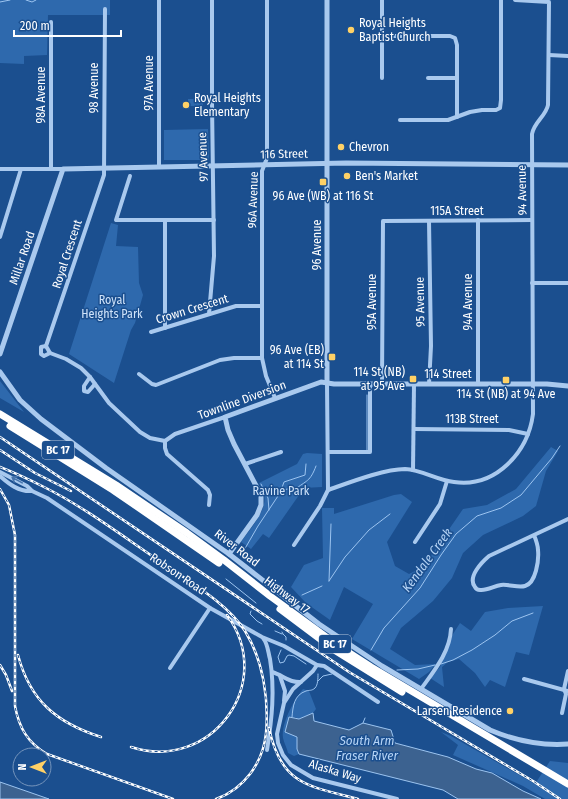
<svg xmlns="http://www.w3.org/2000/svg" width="568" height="799" viewBox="0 0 568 799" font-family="'Fira Sans Condensed',sans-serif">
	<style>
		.green { fill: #2e69ad }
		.water { fill: #3c6290; stroke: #9cc4f0 }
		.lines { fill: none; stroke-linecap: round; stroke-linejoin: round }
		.stream { stroke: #9cc4f0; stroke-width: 1 }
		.minor { stroke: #a9c9ee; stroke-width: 4 }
		.tertiary { stroke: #a9c9ee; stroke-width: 5 }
		.motorway { stroke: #fff; stroke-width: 7 }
		.rail-casing { stroke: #fff; stroke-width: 2.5 }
		.rail { stroke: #1b4f8f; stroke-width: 1; stroke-dasharray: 3; stroke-linecap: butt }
		.oneway { stroke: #4674ac }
		.poi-dot { fill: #ffd166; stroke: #1b4f8f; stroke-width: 1.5 }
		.labels { text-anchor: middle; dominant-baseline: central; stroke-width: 3; stroke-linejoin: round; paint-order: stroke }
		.shield { fill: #1b4f8f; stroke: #bbcadd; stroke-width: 1 }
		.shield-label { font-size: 11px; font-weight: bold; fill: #fff }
		.poi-label { font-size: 12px; fill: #fff; stroke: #1b4f8f; text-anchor: start }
		.street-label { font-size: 12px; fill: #fff; stroke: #1b4f8f }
		.park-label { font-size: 12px; fill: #cfe3fa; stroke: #1b4f8f }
		.water-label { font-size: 13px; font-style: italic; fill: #b5d3f5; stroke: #1b4f8f }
	</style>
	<rect width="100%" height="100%" fill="#1b4f8f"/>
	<!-- green -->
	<g class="green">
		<path d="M0,0H110V15H48L47,55L24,56V64L0,63Z"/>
		<rect x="188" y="99" width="15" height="7"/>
		<path d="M208,129L209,160H164V130Z"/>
		<path d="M111,223L118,225L116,246L138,247L139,283L143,295L135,323L131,330L114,383L69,354Z"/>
		<path d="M0,381L24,412L0,398Z"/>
		<path d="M551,447L558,451L546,471L536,506L523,516L483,535L463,553L452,578L433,601L401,628L390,649L415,665L436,664L429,672L419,679L352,639L373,604L344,587L330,620L306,603L291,587L304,565L323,558L322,508H334V514L394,495L401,494L412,502L387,542L395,566L409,574L423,567L463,509L487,505L516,489Z"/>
		<path d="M307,453L322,454V487L304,488L269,538L263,534L251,549L241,542C249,530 268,510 264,495C264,491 261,487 259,483L297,464L303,454Z"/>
		<path d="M543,606L529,655L516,652L505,687L490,680L485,687L475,673L459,659L448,662L442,667L444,687L430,678L440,667L453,634L460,623L471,631L485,612L508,608Z"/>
		<path d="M303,689L309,691L316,709L313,713L299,719L295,717L285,731L297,736V749L299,754L294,756L288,753C287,748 284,743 283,738C281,723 294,700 303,689Z"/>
		<path d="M441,732L451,736L535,784L550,761L568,763V799H545L523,786L453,755L458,745Z"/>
	</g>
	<!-- water -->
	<g class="water">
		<path d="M313,713L314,721L349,730L363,723L391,730L395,743L448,757L476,769L492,773L523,791L541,799H458L443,790L299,754L297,749V737L285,732L289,717L299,719Z"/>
		<path d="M0,782L49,799H0Z"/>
	</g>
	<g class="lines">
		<!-- stream -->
		<g class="stream">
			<path d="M26,0L32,2L36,0"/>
			<path d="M0,2L10,0"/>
			<path d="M367,450V395"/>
			<path d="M261,484L268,498L269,510"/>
			<path d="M280,492L287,489L294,490C307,480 310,482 316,466"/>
			<path d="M243,552L258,526L280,493L284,482L305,475L306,464"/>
			<path d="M226,579L256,603"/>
			<path d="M329,581L345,557L369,530L390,514"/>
			<path d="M329,581L331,524"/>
			<path d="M302,595L322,586"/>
			<path d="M251,611L250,614L257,621L262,624"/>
			<path d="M275,631L282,634"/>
			<path d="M282,632L283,634L286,637V640"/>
			<path d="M281,650L278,657L280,663L284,662L287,656L289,655L294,656L306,664"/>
			<path d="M371,650L384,628L420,588L441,555L456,534L477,516L501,508L521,495L552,458L560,446"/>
			<path d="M441,664L453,660L472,650L495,635L512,621L533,613"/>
			<path d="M397,670L418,669L435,665"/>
			<path d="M318,681L323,676L332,674"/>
			<path d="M292,717C293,706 294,695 306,691C309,690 312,691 315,688C318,685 318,678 318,674"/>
			<path d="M363,723L365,718"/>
		</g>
		<!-- minor -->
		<g class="minor">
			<path d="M159,0V166"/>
			<path d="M267,0V158L262,171V358L266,376L275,398"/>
			<path d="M105,9L104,175L46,346L50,353L66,359L81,368L90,377L109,403L140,432L150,438L165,441V448L167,454L208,490L210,495L209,505"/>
			<path d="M383,36H450L455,38L457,45V117"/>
			<path d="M549,55L568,56"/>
			<path d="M382,78V0"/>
			<path d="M428,78H456"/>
			<path d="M400,120H448L470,112L482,110H496L500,108L501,100V0"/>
			<path d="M0,169H63"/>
			<path d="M51,169V22"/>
			<path d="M130,176L116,220H214"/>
			<path d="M165,221V328"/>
			<path d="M429,221L431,346L429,384"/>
			<path d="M0,237L21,169"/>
			<path d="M532,283H568"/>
			<path d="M209,314L214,256L212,103V0"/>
			<path d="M151,332L236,306H262"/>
			<path d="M46,346L41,347V354L44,356L50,353"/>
			<path d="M139,374L152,384L156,385L220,360L234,358H262"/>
			<path d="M90,377L84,386V391L88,392L95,384"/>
			<path d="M382,384L383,221L532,220"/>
			<path d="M478,384V220"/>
			<path d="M414,429L509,430L528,434"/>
			<path d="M165,441L175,434L225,417"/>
			<path d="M328,452H370V384"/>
			<path d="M245,464L281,452"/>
			<path d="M413,470L414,384"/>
			<path d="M0,472L27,486L32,491L47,498L210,608L262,637L284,646L317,665L324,666L378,702"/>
			<path d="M0,476C9,484 19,492 32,491"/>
			<path d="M328,490C348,483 384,469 405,469C422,470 437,480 454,482C496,488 528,452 533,414L532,134C534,122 546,116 548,105L549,2L515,0"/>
			<path d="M534,535C536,540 538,545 538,550C539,560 536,583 525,586C518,588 509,584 501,585C494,586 487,591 480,590C478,590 476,589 475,587C467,577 482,562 489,556L568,519"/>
			<path d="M415,542L440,504L447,481"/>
			<path d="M294,545L320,506L328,490L327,383"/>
			<path d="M263,638C268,644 268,652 270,659C275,690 272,719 267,750"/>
			<path d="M317,665L313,671L293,689L284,703L277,734L278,743L283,755L291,765L313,778L397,799"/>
			<path d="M170,668L210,608"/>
			<path d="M272,672C283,675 289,683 301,682"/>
			<path d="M280,676L285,691L284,701"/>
			<path d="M524,679L568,691"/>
			<path d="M421,689C434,671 450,652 451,629"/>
			<path d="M562,713L566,694L564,689L568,671"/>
		</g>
		<!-- tertiary -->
		<g class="tertiary">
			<path d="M327,0V383"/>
			<path d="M0,354L63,169L346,163L568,165"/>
			<path d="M0,372L20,400L41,419L106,468L229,554L319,624L382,666L490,730C516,741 540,746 568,744"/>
			<path d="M229,554L257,515L261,505V495L234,444L228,430L225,417L321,382L334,384H547L568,386"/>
		</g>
		<!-- motorway -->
		<g class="motorway">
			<path d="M0,414L116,485L187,533L224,560L270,596L340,647L371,667L568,784"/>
			<path d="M10,426L113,490L219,563"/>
			<path d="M280,609L336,651L402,692"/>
		</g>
		<defs>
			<g id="rail">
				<path d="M0,437L349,672L533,781L560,799"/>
				<path d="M0,450L35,473L71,491"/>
				<path d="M0,467C15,473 30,480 44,487C86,508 125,538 164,564C190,582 228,604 245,631C263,660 269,699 266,733C263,763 244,789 216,799"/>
				<path d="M0,489L9,505L15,535V706C19,728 28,743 47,754L173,799"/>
				<path d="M18,655C30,701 57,723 101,737"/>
				<path d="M0,665L6,675L12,691"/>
				<path d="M269,728C281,785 308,786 358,799"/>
				<path d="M131,747C211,773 277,683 227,615"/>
			</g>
		</defs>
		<!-- rail casing -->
		<use href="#rail" class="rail-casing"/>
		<!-- rail -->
		<use href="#rail" class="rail"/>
	</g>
	<!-- one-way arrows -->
	<defs><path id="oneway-shaft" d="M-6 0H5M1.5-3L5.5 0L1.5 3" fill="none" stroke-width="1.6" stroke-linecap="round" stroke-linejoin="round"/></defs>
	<use class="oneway" href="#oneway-shaft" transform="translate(17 480) rotate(-151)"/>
	<!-- markers -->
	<g class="poi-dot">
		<circle cx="351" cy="30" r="4"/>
		<circle cx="186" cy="105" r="4"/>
		<circle cx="341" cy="147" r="4"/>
		<circle cx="347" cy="176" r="4"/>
		<rect x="319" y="178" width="8" height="8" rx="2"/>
		<rect x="328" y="353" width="8" height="8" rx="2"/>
		<rect x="409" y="375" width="8" height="8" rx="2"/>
		<rect x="502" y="376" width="8" height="8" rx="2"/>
		<circle cx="510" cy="711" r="4"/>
	</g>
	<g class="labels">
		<!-- shield labels -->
		<g class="shield">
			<rect x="42" y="441" width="32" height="18" rx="3"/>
			<rect x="319" y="635" width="32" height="18" rx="3"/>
		</g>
		<g class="shield-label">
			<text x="58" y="450">BC 17</text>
			<text x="335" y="644">BC 17</text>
		</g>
		<!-- poi labels -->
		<g class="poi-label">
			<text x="359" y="23">Royal Heights<tspan x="359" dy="14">Baptist Church</tspan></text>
			<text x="194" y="98">Royal Heights<tspan x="194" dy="14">Elementary</tspan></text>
			<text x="349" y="147">Chevron</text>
			<text x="355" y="176">Ben's Market</text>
			<text x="323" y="196" text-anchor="middle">96 Ave (WB) at 116 St</text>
			<text x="324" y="350" text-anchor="end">96 Ave (EB)<tspan x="324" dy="14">at 114 St</tspan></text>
			<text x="405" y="372" text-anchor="end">114 St (NB)<tspan x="405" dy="14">at 95 Ave</tspan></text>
			<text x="506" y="394" text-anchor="middle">114 St (NB) at 94 Ave</text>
			<text x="502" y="711" text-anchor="end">Larsen Residence</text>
		</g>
		<!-- street labels -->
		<g class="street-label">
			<text transform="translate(149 83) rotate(-90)">97A Avenue</text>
			<text transform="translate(94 88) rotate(-90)">98 Avenue</text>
			<text transform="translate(41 95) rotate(-90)">98A Avenue</text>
			<text transform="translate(284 154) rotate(-1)">116 Street</text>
			<text transform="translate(203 157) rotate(-92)">97 Avenue</text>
			<text transform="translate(522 190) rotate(-91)">94 Avenue</text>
			<text transform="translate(253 200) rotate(-88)">96A Avenue</text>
			<text x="457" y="211">115A Street</text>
			<text transform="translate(317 245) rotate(-90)">96 Avenue</text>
			<text transform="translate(67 254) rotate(-72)">Royal Crescent</text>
			<text transform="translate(22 258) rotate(-71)">Millar Road</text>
			<text transform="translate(372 302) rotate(-90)">95A Avenue</text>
			<text transform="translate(420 302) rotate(-91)">95 Avenue</text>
			<text transform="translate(468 302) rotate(-90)">94A Avenue</text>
			<text transform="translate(192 309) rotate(-17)">Crown Crescent</text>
			<text x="448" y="374">114 Street</text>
			<text transform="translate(242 400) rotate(-20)">Townline Diversion</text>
			<text x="472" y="419">113B Street</text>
			<text transform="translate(237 548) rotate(37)">River Road</text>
			<text transform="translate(178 574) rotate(34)">Robson Road</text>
			<text transform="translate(287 595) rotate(37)">Highway 17</text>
			<text transform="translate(335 771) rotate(17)">Alaska Way</text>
		</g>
		<!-- park labels -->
		<g class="park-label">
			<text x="112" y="300">Royal<tspan x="112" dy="14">Heights Park</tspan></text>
			<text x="281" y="491">Ravine Park</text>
		</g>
		<!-- water labels -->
		<g class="water-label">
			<text transform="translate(427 560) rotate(-54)">Kendale Creek</text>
			<text x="367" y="740">South Arm<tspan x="367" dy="15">Fraser River</tspan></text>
		</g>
	</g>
	<!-- north arrow -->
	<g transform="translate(32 767) rotate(270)"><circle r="19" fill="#1b4f8f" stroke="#7695bc"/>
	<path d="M0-3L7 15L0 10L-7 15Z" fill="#ffd166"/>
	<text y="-6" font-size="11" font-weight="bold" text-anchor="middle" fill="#ffffff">N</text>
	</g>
	<!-- scale -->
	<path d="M14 30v6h107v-6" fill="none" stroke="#ffffff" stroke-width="2"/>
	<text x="20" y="30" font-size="12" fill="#ffffff" stroke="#1b4f8f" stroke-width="3" paint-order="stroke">200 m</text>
</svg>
